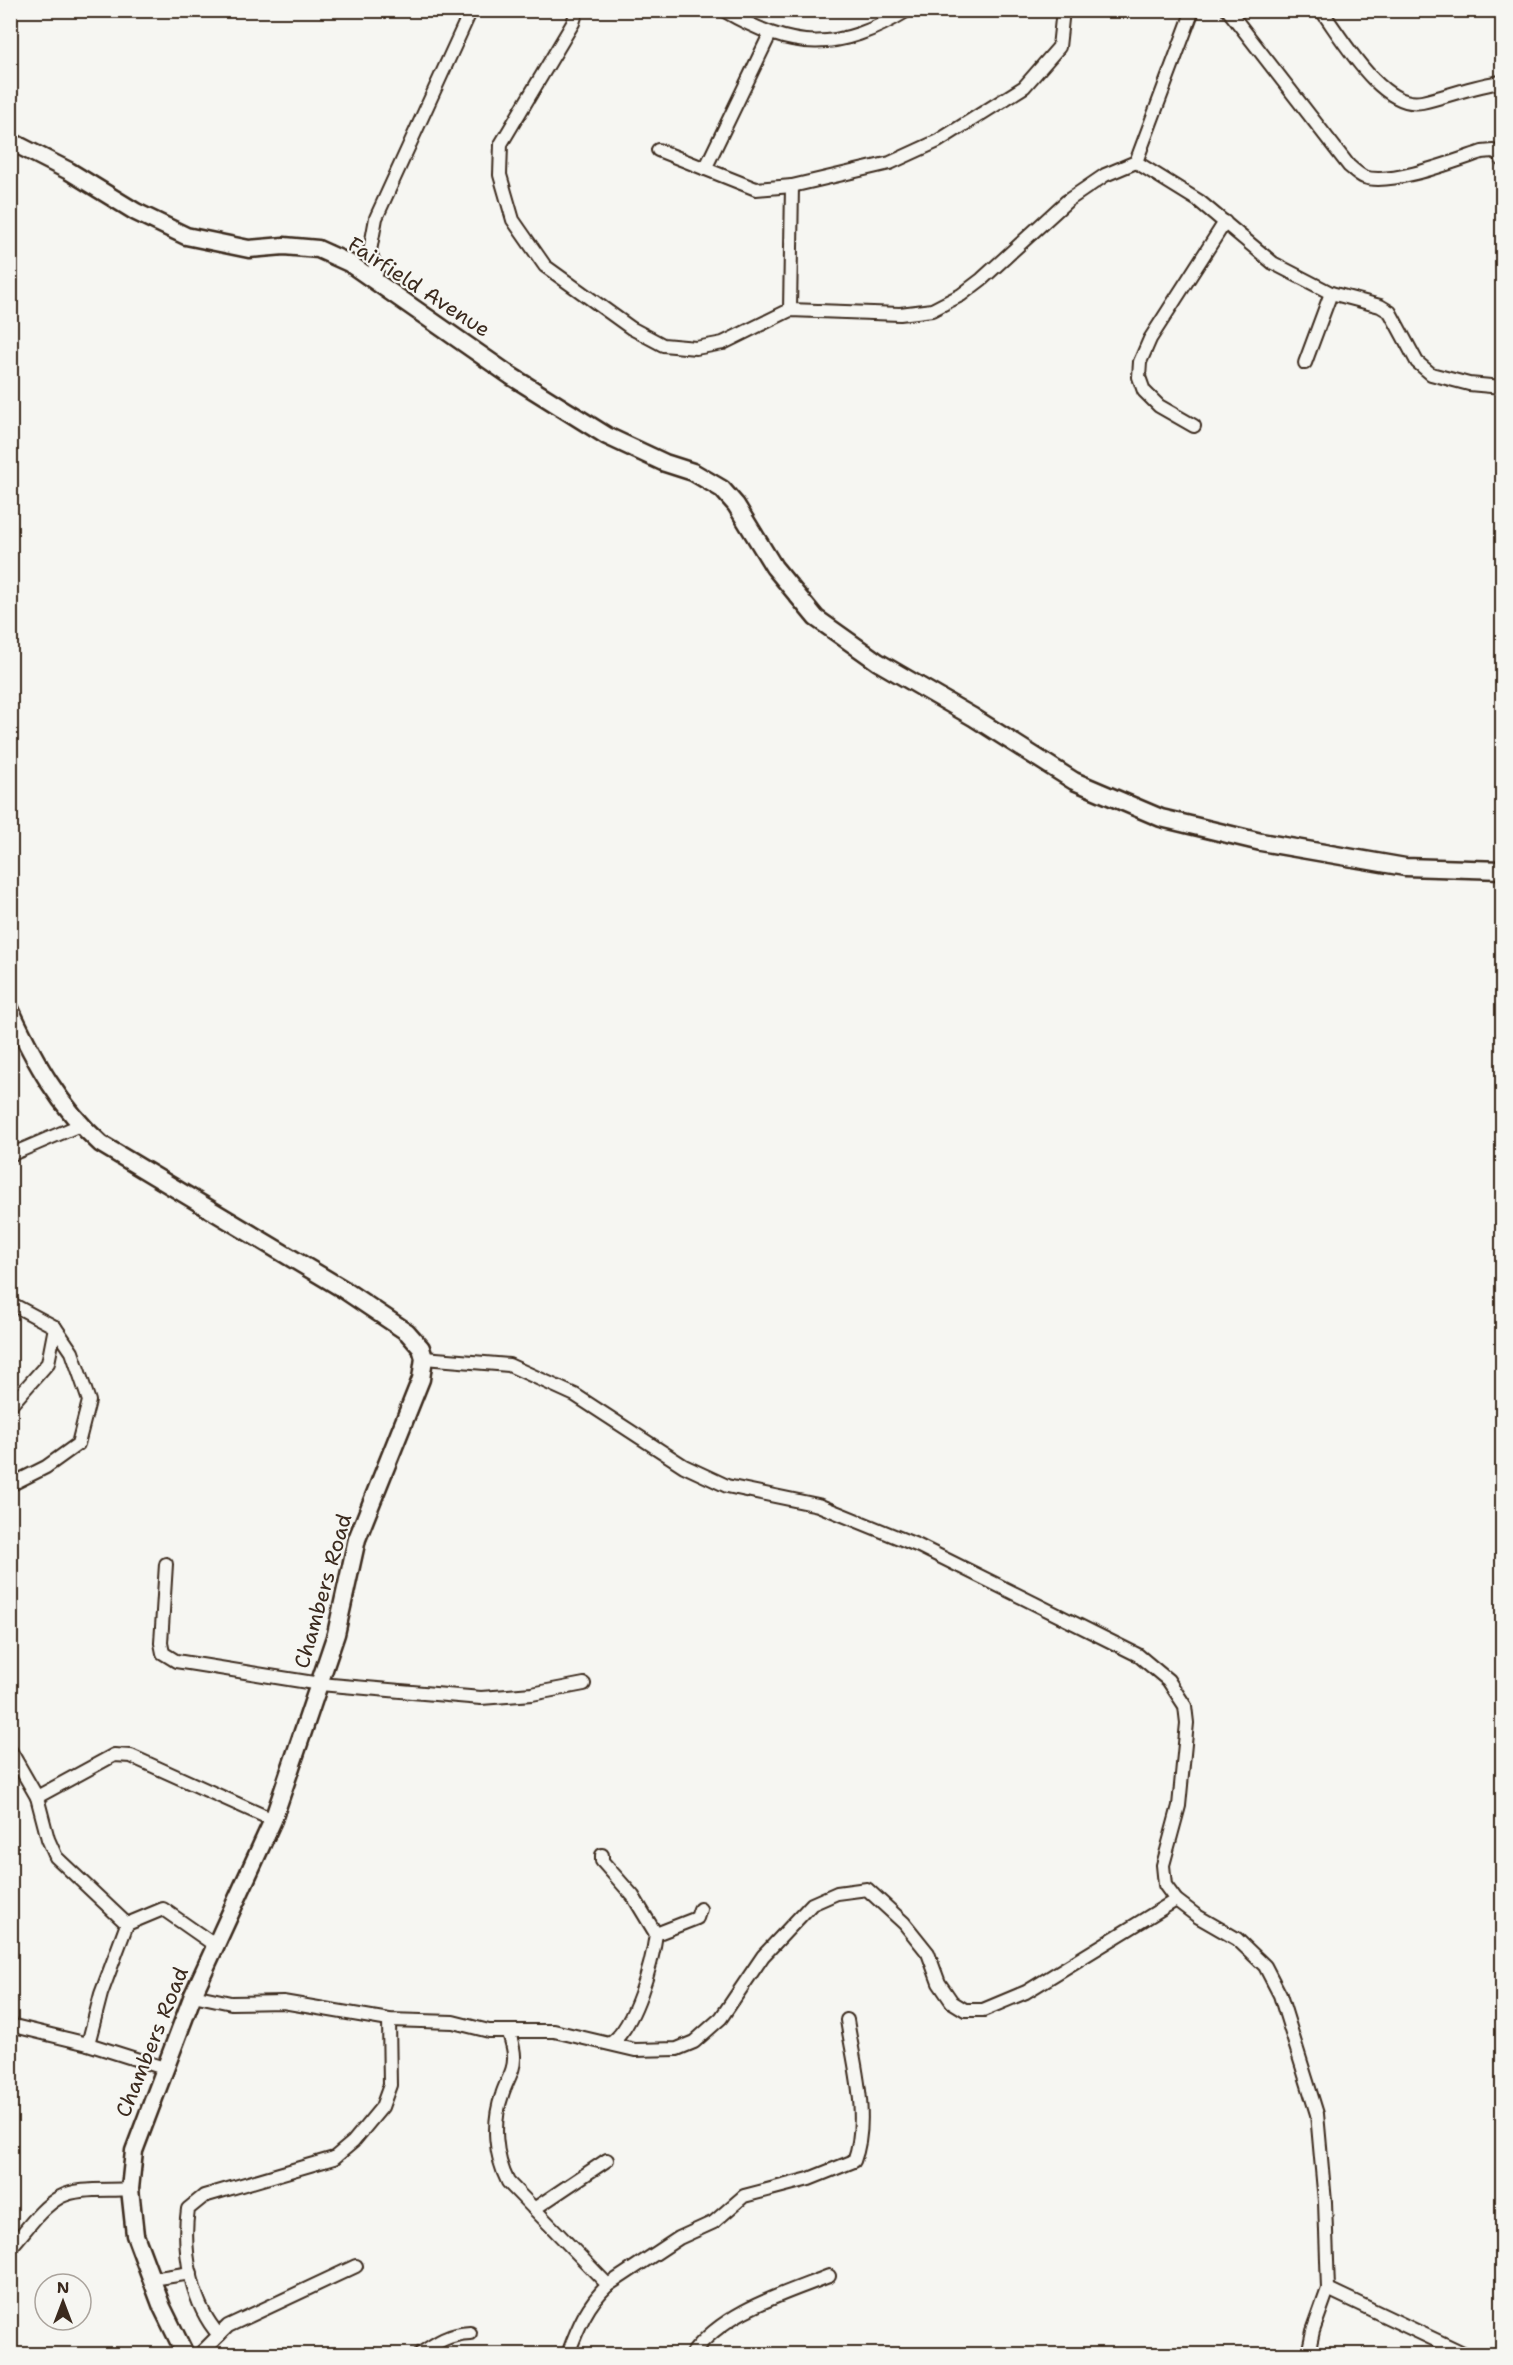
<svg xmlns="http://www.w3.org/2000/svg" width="1513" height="2365" viewBox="0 0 1513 2365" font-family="'Shantell Sans',sans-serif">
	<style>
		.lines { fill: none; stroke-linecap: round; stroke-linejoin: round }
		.street-casing { stroke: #3b2a1e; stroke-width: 16 }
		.secondary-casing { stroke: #3b2a1e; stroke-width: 21 }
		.street { stroke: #f6f6f2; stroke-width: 12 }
		.secondary { stroke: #f6f6f2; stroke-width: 16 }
		.labels { text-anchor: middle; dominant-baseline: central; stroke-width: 4.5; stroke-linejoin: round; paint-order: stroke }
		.street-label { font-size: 21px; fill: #3b2a1e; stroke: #f6f6f2 }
	</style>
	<rect width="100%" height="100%" fill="#f6f6f2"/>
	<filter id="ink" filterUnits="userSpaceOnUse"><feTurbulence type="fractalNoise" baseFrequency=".0167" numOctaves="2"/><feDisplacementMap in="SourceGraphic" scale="12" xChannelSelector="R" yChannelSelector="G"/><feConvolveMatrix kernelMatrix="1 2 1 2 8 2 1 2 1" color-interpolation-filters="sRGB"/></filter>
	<g filter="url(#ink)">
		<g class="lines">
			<defs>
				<g id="street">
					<path d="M577,10L573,23L501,144L500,175L513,220L545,266L631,328L663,345L696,348L723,343L790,310L900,314L932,310L961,295L982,279L1067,201L1105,175L1136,162"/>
					<path d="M723,10C794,51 837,53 908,10"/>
					<path d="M1228,10L1349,166C1354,170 1359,175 1364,177C1391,186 1455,161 1482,152L1493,151L1501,155L1502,160"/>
					<path d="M1321,10C1342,38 1382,110 1422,102C1449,96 1475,85 1502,82"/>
					<path d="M658,150L756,189L792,186L890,163L938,141L1024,87L1059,47L1063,10"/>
					<path d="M1136,162L1199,201L1273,263L1331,293L1380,306L1390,312L1417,362L1431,374L1469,384L1502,387"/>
					<path d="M1136,162L1193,10"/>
					<path d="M705,169L770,34"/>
					<path d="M374,279L377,272L370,251L376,218L471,10"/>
					<path d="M790,310L792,186"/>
					<path d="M1305,363L1331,293"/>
					<path d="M1194,426L1159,406L1144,391L1139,377L1140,362L1150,339L1225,222"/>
					<path d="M10,1155L80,1125"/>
					<path d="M10,1303L55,1327L72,1352L89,1401L78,1444L46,1467L10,1485"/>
					<path d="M424,1358L509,1365L575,1395L684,1466L727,1486L818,1505L919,1546L1138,1655L1168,1680L1185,1706L1187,1723L1179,1806L1163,1865L1165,1885L1176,1900L1197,1916L1237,1939L1265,1966L1280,1995L1317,2114L1325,2202L1328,2289L1313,2331L1308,2354"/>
					<path d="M10,1406L48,1363L55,1327"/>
					<path d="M166,1564L161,1643L163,1653L176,1661L320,1684L481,1698L532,1694L584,1684"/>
					<path d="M10,1750L37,1797"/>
					<path d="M602,1855V1861L633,1896L656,1934"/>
					<path d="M127,1924L163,1909L216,1946"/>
					<path d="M193,1995L231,2003L283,2002L389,2020L453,2022L489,2031H554L635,2050L677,2049L694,2042L721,2018L763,1956L812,1904L837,1893L867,1889L904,1923L928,1953L939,1983L952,2002L965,2010H983L1026,1992L1176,1900"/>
					<path d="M10,2025L88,2044L164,2068"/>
					<path d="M509,2033C511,2040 514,2048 514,2056C515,2071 506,2081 502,2095C492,2123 495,2156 508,2182L608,2285L679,2238L714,2222L744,2196L809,2179L854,2161C870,2118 854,2065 847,2020"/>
					<path d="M611,2043C635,2026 652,1964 656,1934L697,1918L700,1909"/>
					<path d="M88,2044L101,1994L127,1924L56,1857L48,1839L37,1797L114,1755L131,1756L273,1820"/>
					<path d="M534,2209L607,2160"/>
					<path d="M10,2248C26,2231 39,2209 60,2197C79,2187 108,2191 130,2189"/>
					<path d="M152,2279L191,2273"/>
					<path d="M1328,2289L1465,2354"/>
					<path d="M219,2335C191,2304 182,2249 188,2209L204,2196L334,2158L353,2142L382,2107L390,2085L389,2020"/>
					<path d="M200,2354L228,2326L356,2266"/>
					<path d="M420,2354C437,2342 449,2334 470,2333"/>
					<path d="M568,2354C578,2327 587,2305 608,2285"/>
					<path d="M692,2354C724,2311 781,2295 829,2276"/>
				</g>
				<g id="secondary">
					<path d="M10,141L69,171L136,212L186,236L249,249L284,246L318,249L349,263L511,376L607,436L665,463L693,472L722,489L736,505L774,567L816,618L878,662L973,717L1074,781L1161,818L1261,842L1405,867L1502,870"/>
					<path d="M10,1009C34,1060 59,1107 101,1144L343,1289L407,1332L421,1348L424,1358L421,1379L357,1539L336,1634L273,1820L193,1995L134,2151L130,2189L135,2235L162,2307L185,2354"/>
				</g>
			</defs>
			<!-- street casing -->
			<use href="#street" class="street-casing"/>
			<!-- secondary casing -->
			<use href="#secondary" class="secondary-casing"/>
			<!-- street -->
			<use href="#street" class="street"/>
			<!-- secondary -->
			<use href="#secondary" class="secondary"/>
		</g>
	</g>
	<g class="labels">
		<!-- street labels -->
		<g class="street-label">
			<text transform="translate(419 287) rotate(33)">Fairfield Avenue</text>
			<text transform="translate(323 1591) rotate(-74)">Chambers Road</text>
			<text transform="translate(152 2042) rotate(-68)">Chambers Road</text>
		</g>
	</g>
	<!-- margin -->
	<rect width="1513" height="2365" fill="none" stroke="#f6f6f2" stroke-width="36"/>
	<rect x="18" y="18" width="1477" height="2329" fill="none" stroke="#3b2a1e" stroke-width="2" filter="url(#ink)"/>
	<!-- north arrow -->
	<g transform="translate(63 2302)"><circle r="28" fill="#f6f6f2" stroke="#aba49d" stroke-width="1.5"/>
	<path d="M0-4.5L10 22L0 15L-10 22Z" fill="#3b2a1e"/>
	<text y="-9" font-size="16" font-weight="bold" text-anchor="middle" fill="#3b2a1e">N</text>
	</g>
</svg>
